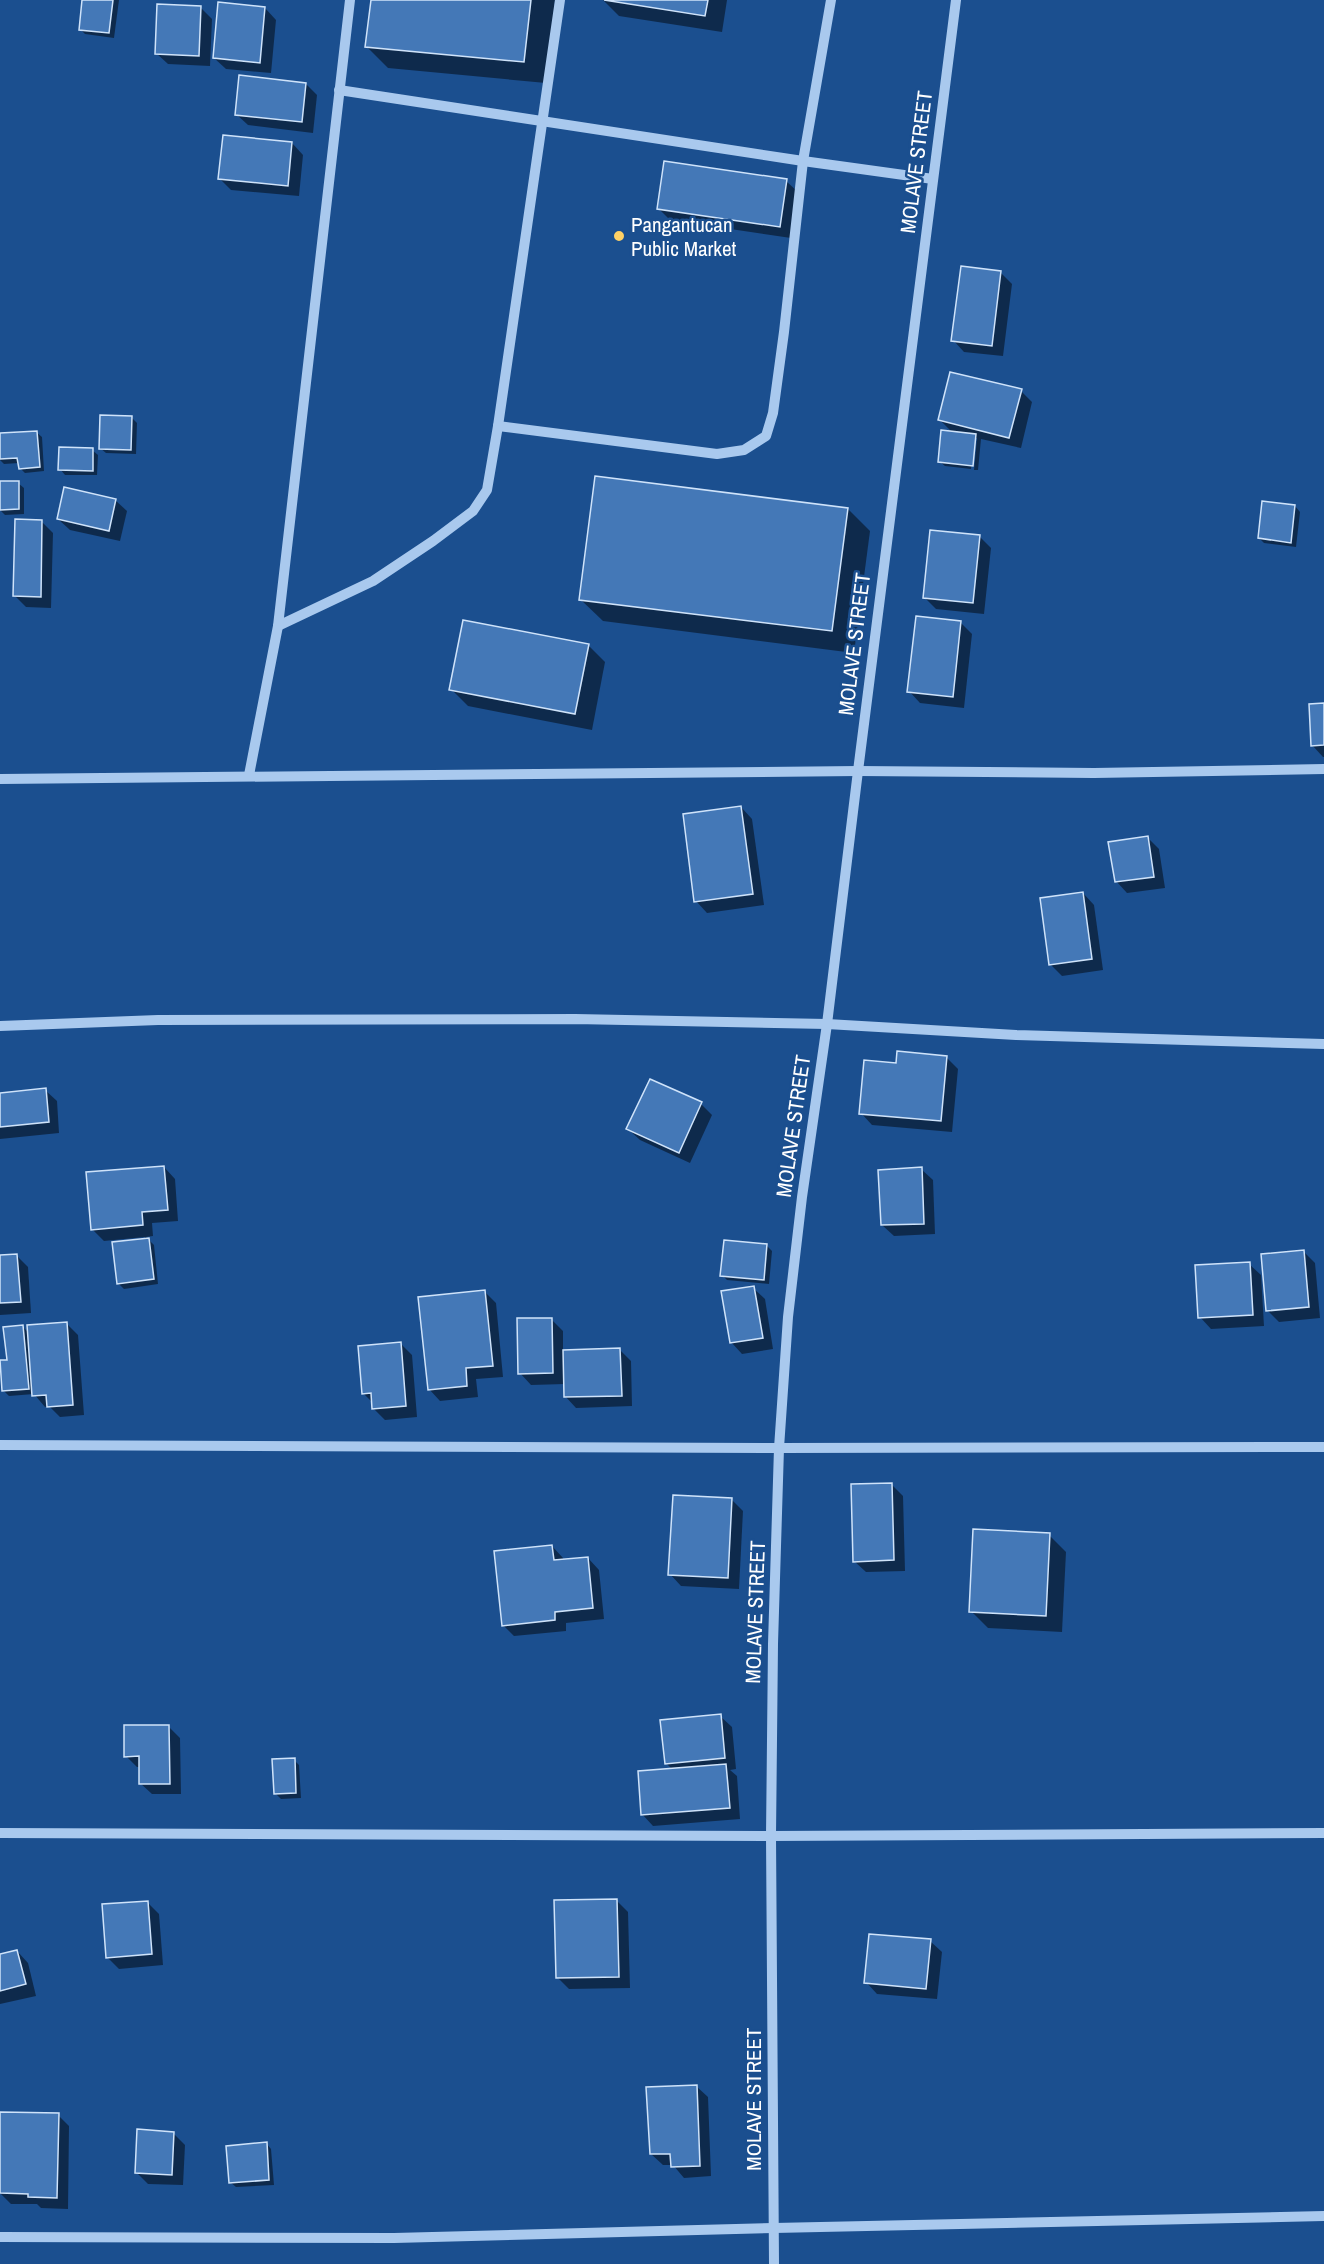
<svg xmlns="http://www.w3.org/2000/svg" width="1324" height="2264" viewBox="0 0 1324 2264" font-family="'Archivo Narrow',sans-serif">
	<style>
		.shadow { fill: #0007 }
		.building { fill: #4478b7; stroke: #cfe3fa; stroke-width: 1.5 }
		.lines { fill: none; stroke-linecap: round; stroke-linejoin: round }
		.minor { stroke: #a9c9ee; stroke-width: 10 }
		.poi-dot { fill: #ffd166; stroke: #1b4f8f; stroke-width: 2 }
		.labels { text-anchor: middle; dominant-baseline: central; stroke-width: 5; stroke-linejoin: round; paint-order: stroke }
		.street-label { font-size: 21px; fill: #fff; stroke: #1b4f8f }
		.poi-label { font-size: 21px; fill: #fff; stroke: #1b4f8f; text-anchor: start }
	</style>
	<rect width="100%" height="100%" fill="#1b4f8f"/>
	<!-- shadow -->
	<g class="shadow">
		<path d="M84,0H119L114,38L85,34L80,29Z"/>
		<path d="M373,0H555L546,83L388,68L366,46Z"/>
		<path d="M603,0H727L722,32L619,16Z"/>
		<path d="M201,8L212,19L210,66L168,64L156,53Z"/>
		<path d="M265,8L276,20L271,73L226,69L214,58Z"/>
		<path d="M306,84L317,95L313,133L248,125L236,114Z"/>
		<path d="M292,143L303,155L299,196L231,190L220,179Z"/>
		<path d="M786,181L798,192L791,238L670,220L658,208Z"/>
		<path d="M1001,273L1012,284L1003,356L964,352L953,340Z"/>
		<path d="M1021,391L1032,402L1021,448L981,439L978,470H974L977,438H974L971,469L945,466L939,461L953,433L940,420Z"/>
		<path d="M132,418L137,423L136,454L106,453L100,448Z"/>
		<path d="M36,432L42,437L44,471L25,473L20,468L19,463L4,464L0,460V435Z"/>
		<path d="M92,450L98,455L97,475H65L60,469Z"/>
		<path d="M0,483H18L24,488V514L5,515L0,510Z"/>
		<path d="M115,500L127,511L120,541L70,530L58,519Z"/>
		<path d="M1295,506L1300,512L1296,547L1264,543L1259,538Z"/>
		<path d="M848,509L870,531L854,653L603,621L580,599Z"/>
		<path d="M42,522L53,533L51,608L26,607L14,595Z"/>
		<path d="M979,536L991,548L984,614L936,609L925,598Z"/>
		<path d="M960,622L972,634L964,708L920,703L909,691Z"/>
		<path d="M588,645L605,662L592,730L468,706L451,689Z"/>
		<path d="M1324,705V757H1323L1312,745Z"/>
		<path d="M741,807L752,819L764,905L707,913L696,901Z"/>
		<path d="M1148,838L1159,849L1165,888L1127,893L1116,881Z"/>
		<path d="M1083,893L1094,905L1103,970L1062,976L1050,964Z"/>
		<path d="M946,1057L958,1069L952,1132L872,1125L861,1113L897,1065Z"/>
		<path d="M45,1090L57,1101L59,1133L0,1139V1094Z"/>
		<path d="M701,1104L712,1115L690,1163L640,1140L628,1129Z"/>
		<path d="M164,1167L175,1179L178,1221L152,1223L153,1236L146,1237L154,1245L158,1284L124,1289L118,1283L146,1240L145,1237L104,1241L92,1229Z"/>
		<path d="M921,1169L933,1180L935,1234L894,1236L882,1225Z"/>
		<path d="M767,1246L772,1251L769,1284L727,1280L722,1275Z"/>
		<path d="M1304,1252L1315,1263L1320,1318L1279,1322L1268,1311Z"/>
		<path d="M17,1256L28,1267L31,1313L0,1315V1257Z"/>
		<path d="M1249,1264L1261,1275L1264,1326L1211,1329L1200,1317Z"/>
		<path d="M753,1288L765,1299L773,1349L742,1354L731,1342Z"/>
		<path d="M485,1292L496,1303L503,1377L476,1379L478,1397L440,1401L429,1389Z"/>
		<path d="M551,1319L563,1331V1351L620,1350L631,1361L632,1406L576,1408L565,1396V1384L531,1385L520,1373Z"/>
		<path d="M66,1323L78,1335L84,1415L60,1417L49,1406L45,1407L34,1394L9,1396L4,1391L8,1362L22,1326L29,1333Z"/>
		<path d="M401,1344L412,1355L417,1417L385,1420L374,1409L373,1403L364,1394Z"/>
		<path d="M891,1484L903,1496L905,1571L866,1572L854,1561Z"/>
		<path d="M732,1500L743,1511L739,1589L681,1586L670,1574Z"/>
		<path d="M1049,1535L1066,1552L1062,1632L988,1628L971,1611Z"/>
		<path d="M552,1546L563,1558V1561L588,1558L599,1570L604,1619L566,1623V1631L514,1636L503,1625Z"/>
		<path d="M720,1716L732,1727L736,1769L730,1770L737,1776L740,1819L653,1826L642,1814L672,1769L666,1763Z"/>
		<path d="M168,1726L180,1738L181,1794H152L140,1783V1767H137L126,1756Z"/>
		<path d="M294,1760L299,1765L301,1798L281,1799L275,1793Z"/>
		<path d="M616,1900L628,1912L630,1988L569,1989L558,1978Z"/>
		<path d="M148,1903L159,1914L163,1965L119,1969L108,1958Z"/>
		<path d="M930,1941L942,1952L937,1999L877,1994L866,1982Z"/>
		<path d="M17,1951L28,1963L36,1996L0,2004V1955Z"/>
		<path d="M696,2086L708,2097L711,2176L684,2178L673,2165H663L651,2154Z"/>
		<path d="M58,2115L69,2126L68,2209L41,2208L37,2204H11L0,2193Z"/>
		<path d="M173,2133L185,2145L183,2185L148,2184L136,2172Z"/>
		<path d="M266,2143L271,2149L274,2185L236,2187L230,2182Z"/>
	</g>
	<!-- building -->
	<g class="building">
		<path d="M82,0H113L109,33L79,30Z"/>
		<path d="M371,0H531L524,62L365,47Z"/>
		<path d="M604,0H708L705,16Z"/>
		<path d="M218,2L265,7L260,63L213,58Z"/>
		<path d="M157,4L201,6L199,56L155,54Z"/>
		<path d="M239,75L306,83L302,122L235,115Z"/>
		<path d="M223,135L292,142L288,186L218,179Z"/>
		<path d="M664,161L787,179L780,227L657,209Z"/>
		<path d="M961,266L1001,271L992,346L951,341Z"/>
		<path d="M950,372L1022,389L1009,438L938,420Z"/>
		<path d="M100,415L132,416L131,450L99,449Z"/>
		<path d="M941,430L976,434L973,466L938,462Z"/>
		<path d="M37,431L40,467L19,469L17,458L0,459V433Z"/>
		<path d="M59,447L93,448V471L58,470Z"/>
		<path d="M595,476L848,508L832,631L579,600Z"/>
		<path d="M0,481H19V509L0,510Z"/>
		<path d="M64,487L116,499L109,531L57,519Z"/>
		<path d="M1262,501L1295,505L1291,543L1258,538Z"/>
		<path d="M15,519L42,520L41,597L13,596Z"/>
		<path d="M930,530L980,535L973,603L923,598Z"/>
		<path d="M916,616L961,621L953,697L907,692Z"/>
		<path d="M463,620L589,644L575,714L449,690Z"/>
		<path d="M1324,703V745L1311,746L1309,704Z"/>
		<path d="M741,806L753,894L694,902L683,814Z"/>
		<path d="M1148,836L1154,877L1115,882L1108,842Z"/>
		<path d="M1083,892L1092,959L1049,965L1040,898Z"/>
		<path d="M897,1051L947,1056L941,1121L859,1114L864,1060L896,1063Z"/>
		<path d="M650,1079L702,1102L679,1153L626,1129Z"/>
		<path d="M46,1088L49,1122L0,1127V1093Z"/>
		<path d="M164,1166L168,1210L142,1212L143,1225L91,1230L86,1172Z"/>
		<path d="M922,1167L924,1224L881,1225L878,1170Z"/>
		<path d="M149,1238L154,1279L117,1284L112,1242Z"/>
		<path d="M724,1240L767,1244L764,1280L720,1276Z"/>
		<path d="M1304,1250L1309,1307L1266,1311L1261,1254Z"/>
		<path d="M17,1254L21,1302L0,1303V1255Z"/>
		<path d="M1250,1262L1253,1315L1198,1318L1195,1265Z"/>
		<path d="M754,1286L763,1338L730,1343L721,1291Z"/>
		<path d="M485,1290L493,1366L466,1368L467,1386L428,1390L418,1297Z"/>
		<path d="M517,1318H552L553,1373L518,1374Z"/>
		<path d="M67,1322L73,1405L47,1407L46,1395L32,1396L27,1325Z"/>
		<path d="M23,1325L29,1389L2,1391L0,1360H7L3,1327Z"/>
		<path d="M401,1342L406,1406L372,1409L371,1393L362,1394L358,1346Z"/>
		<path d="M620,1348L622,1396L564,1397L563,1350Z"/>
		<path d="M892,1483L894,1560L853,1562L851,1484Z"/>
		<path d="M673,1495L732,1498L728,1578L668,1575Z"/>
		<path d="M973,1529L1050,1533L1046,1616L969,1612Z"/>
		<path d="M552,1545L554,1560L588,1557L593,1608L555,1612V1620L502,1626L494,1551Z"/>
		<path d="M721,1714L725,1758L665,1764L660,1720Z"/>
		<path d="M124,1725H169L170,1784H139V1756L124,1757Z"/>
		<path d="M295,1758L296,1793L274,1794L272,1759Z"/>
		<path d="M726,1764L730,1808L641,1815L638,1771Z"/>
		<path d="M617,1899L619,1977L556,1978L554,1900Z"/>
		<path d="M148,1901L152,1954L106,1958L102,1904Z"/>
		<path d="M869,1934L931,1939L926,1989L864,1983Z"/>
		<path d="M17,1950L26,1984L0,1991V1954Z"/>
		<path d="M697,2085L700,2166L671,2167L670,2154H650L646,2087Z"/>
		<path d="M0,2112L59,2113L57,2198L28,2197V2194L0,2193Z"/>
		<path d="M137,2129L174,2132L172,2175L135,2173Z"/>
		<path d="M267,2142L269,2180L229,2183L226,2146Z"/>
	</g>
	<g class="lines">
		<!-- minor -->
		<g class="minor">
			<path d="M339,90L803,161L933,179"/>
			<path d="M498,426L717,454L744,450L766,436L773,413L784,332L803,161L831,0"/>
			<path d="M278,626L373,581L433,541L473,511L487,490L498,426L560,0"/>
			<path d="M249,775L278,626L350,0"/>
			<path d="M0,779L858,771L1094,773L1324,769"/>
			<path d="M0,1026L158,1020L575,1019L827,1024L1016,1035L1324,1044"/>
			<path d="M0,1445L779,1448L1324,1447"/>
			<path d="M0,1833L771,1836L1324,1833"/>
			<path d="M0,2237L394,2238L774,2228L1324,2216"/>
			<path d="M774,2264L771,1836L773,1644L779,1448L788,1317L802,1197L827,1024L858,771L956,0"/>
		</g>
	</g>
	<!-- markers -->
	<circle class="poi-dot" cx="619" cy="236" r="6"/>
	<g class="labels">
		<!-- street labels -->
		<g class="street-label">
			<text transform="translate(916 162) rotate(-83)">MOLAVE STREET</text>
			<text transform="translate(854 644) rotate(-83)">MOLAVE STREET</text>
			<text transform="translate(793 1126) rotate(-82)">MOLAVE STREET</text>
			<text transform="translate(755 1612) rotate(-88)">MOLAVE STREET</text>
			<text transform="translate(753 2099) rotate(-90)">MOLAVE STREET</text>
		</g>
		<!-- poi labels -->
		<g class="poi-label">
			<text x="631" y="224">Pangantucan<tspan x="631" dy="24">Public Market</tspan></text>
		</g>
	</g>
</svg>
